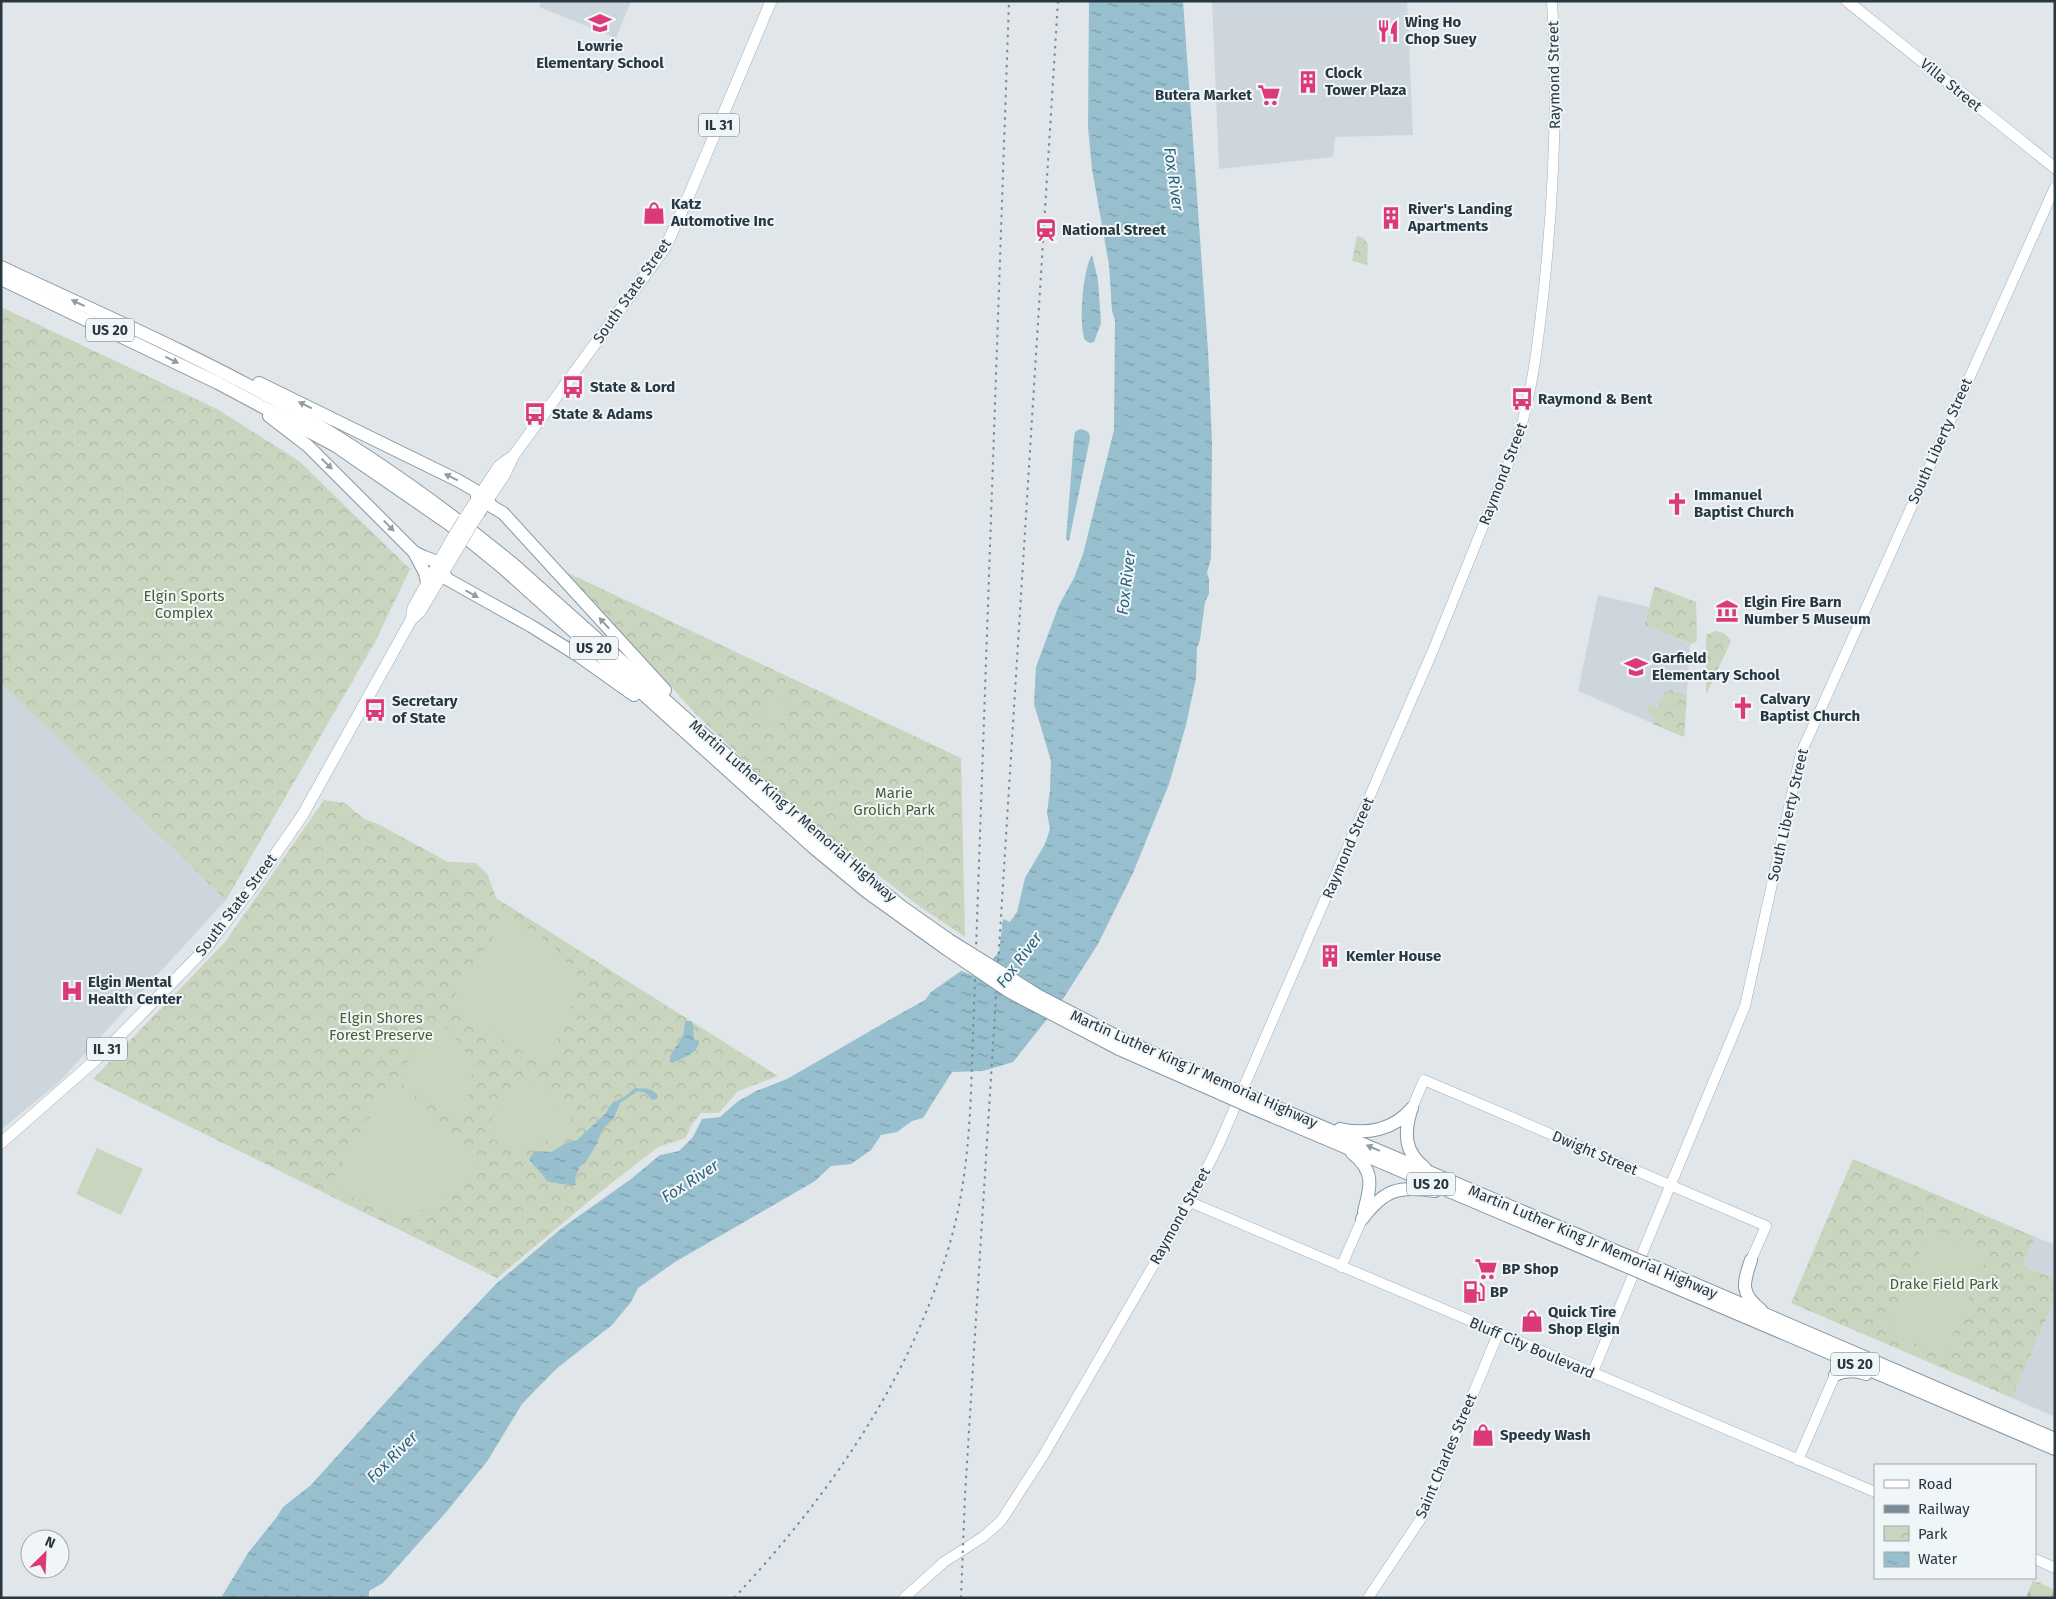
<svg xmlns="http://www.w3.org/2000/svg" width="2056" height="1599" viewBox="0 0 2056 1599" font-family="'Fira Sans',sans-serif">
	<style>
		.built { fill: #ced6dd }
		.forest { fill: url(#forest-firs) }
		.park { fill: url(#park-crowns) }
		.pitch { fill: #cad5c0 }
		.water { fill: url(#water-ripples) }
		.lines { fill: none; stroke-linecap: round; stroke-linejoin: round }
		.secondary-casing { stroke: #a5aeb5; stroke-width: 11 }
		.primary-casing { stroke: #9eaeb7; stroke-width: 12 }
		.highway-casing { stroke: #8698a2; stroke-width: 14 }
		.secondary { stroke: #fff; stroke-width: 10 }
		.primary { stroke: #fff; stroke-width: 11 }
		.highway { stroke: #fff; stroke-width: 12 }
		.rail { stroke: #788a96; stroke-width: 2; stroke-dasharray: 2.5 5; stroke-linecap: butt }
		.primary-bridge-casing { stroke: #9eaeb7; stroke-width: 12; stroke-linecap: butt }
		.highway-bridge-casing { stroke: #8698a2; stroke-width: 14; stroke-linecap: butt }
		.primary-bridge { stroke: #fff; stroke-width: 11 }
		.highway-bridge { stroke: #fff; stroke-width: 12 }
		.oneway { fill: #939ca1 }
		.labels { text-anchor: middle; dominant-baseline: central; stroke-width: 4; stroke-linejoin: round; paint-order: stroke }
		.shield { fill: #f0f5f7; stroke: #637179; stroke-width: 1 }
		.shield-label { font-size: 14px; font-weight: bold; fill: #273843 }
		.poi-label { font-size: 15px; font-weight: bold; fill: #273843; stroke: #f0f5f7; text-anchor: start }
		.street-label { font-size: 15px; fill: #273843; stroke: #f0f5f7 }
		.park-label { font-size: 15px; fill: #466133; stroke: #f0f5f7 }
		.water-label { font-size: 16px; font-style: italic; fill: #2d637c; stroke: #f0f5f7 }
	</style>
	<defs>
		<pattern id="forest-firs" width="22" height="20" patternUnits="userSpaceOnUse" patternTransform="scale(1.25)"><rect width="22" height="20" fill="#cad5c0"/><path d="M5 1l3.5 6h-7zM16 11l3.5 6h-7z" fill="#aeb8a6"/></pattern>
		<pattern id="park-crowns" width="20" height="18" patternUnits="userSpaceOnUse" patternTransform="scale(1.25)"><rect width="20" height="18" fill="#cad5c0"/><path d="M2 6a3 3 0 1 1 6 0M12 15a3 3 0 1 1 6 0" fill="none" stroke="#aeb8a6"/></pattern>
		<pattern id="water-ripples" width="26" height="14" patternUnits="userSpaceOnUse" patternTransform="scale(1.25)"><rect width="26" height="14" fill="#97bfce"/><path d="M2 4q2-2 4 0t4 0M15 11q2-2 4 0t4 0" fill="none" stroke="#7b9ca9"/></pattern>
	</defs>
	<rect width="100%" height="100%" fill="#e0e6ea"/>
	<!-- built -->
	<g class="built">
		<path d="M541,1H631L616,38L539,7Z"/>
		<path d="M1212,1H1407L1413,135L1335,137L1333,157L1219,169Z"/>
		<path d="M1598,595L1649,607L1644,625L1690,644L1684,737L1578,691Z"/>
		<path d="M1,674L226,900L60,1081L1,1130Z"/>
		<path d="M2035,1237L2055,1245V1279L2023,1265Z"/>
		<path d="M2055,1299V1417L2012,1398Z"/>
	</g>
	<!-- forest -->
	<path class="forest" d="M2033,1580L2053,1589L2055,1598H2026Z"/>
	<!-- park -->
	<g class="park">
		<path d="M1357,236L1364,238L1368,245L1367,265L1352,261Z"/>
		<path d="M1,307L217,409L299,461L410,569L375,642L226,900L1,683Z"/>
		<path d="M566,572L961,758L965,937L919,906L833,841L749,765L694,712Z"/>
		<path d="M1655,586L1696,602L1697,641L1691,644L1644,625Z"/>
		<path d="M1716,631L1724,633L1731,641L1706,695V635Z"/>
		<path d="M1669,690L1687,695L1684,737L1653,724L1654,718L1646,710L1649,704L1658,708L1664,693Z"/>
		<path d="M324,800L345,803L364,819L378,824L448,862L476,863L488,875L496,898L778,1076L738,1091L719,1113H701L691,1126L686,1138L658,1147L594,1197L497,1278L93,1079L225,942Z"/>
		<path d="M1853,1159L2035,1237L2023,1265L2055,1279V1299L2012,1398L1791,1303Z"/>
	</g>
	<!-- pitch -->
	<g class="pitch">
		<path d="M774,694L791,704L776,730L759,720Z"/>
		<path d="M507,916C524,926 541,936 556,949C594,984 563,1029 543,1065L457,1010L453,998Z"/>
		<path d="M435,1019C474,1052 483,1072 457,1119C445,1112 404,1092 401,1080C400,1076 403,1072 404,1068Z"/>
		<path d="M526,1076L572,1118L558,1137L528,1147H512L499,1143L485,1132L516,1077Z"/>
		<path d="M395,1089L423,1109L479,1158C471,1169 464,1183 453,1191C446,1197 425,1210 417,1212C390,1217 352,1198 331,1182L385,1092Z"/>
		<path d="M97,1148L143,1169L121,1215L76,1194Z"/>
		<path d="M1930,1228L1989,1254L1943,1356L1885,1330Z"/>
	</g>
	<!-- water -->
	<g class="water">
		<path d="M1089,1H1183L1208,350L1212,443L1211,558L1207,573L1209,579V594L1205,602L1200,640L1197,648L1196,678L1186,725L1169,784L1133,873L1098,944L1063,999L1013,1062L983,1071L952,1072L923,1118L912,1121L897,1132L881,1135L871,1150L851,1164L831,1166L815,1181L675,1262L638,1288L631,1302L612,1325L556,1369L522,1404L488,1460L448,1510L383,1583L369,1591V1598H221L248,1553L276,1518L283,1507L311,1485L420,1364L496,1284L562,1228L631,1179L660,1155L679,1151L693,1137L702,1119L720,1117L737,1102L756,1091L787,1079L891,1019L925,1000L931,992L961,971L974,976L980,974L999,952L1003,919L1010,922L1017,912L1025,878L1045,844L1050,829L1047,813L1050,790L1051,761L1034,704L1036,667L1059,605L1074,578L1083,554L1114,430L1115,320L1112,311L1109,265L1092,169L1088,127Z"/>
		<path d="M1092,255L1098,280L1101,323L1094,342L1090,343L1085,340C1078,325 1083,268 1092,255Z"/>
		<path d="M1080,429C1086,430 1089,431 1090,438L1069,541L1066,539L1074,438L1075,432Z"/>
		<path d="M685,1021H691C696,1028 692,1031 694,1039L699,1041C699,1053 682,1058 673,1063L670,1062C669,1052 678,1046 682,1037C685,1031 684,1027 685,1021Z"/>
		<path d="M635,1088L650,1089L657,1094L658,1098L652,1100L646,1093L638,1091L620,1103L614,1118L603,1129L596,1145L585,1163L580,1166L575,1178L576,1185C571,1186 553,1183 547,1181C542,1173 534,1167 529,1159L535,1151L551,1152L568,1142L577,1140L606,1113L613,1102L623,1098Z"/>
	</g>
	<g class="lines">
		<defs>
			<g id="secondary">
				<path d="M1412,1108L1424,1080L1766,1226L1751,1260"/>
				<path d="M1190,1202L1875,1492"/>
				<path d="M1341,1267L1362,1219"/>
				<path d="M1592,1374L1745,1006L1801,753L2055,187"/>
				<path d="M1798,1460L1835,1375"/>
				<path d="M2035,1559L2055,1568"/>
				<path d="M904,1598L944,1562L983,1537L1001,1521L1043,1456L1190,1202L1219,1144L1434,648L1513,452C1532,400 1538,343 1544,288C1554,193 1558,97 1552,1"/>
				<path d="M1368,1598L1422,1517L1498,1334"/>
			</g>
			<g id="primary">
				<path d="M1847,1L2055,168"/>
				<path d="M464,519L499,466L513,456"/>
				<path d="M472,524L505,474L514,455L665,248L687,200L771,1"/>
				<path d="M411,620L420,612L461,543"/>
				<path d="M1,1143L100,1056L206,948L254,885L302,816L411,620L413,608L453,537"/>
			</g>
			<g id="highway">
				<path d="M1,267C96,312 193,353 284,405C365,451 441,505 513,564L851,866L902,907L949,940"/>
				<path d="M1,279L218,383L336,446L449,524L502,567L814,848L867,892L945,948"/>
				<path d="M259,383L459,481L476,491L480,511"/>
				<path d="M269,416L308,446L414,552L425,573L427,583"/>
				<path d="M488,498L491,506L503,513L665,690"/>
				<path d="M414,552L424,557L438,562L447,579L531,626L579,656L634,695"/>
				<path d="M1124,1040L1226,1086"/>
				<path d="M1119,1049L1224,1095"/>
				<path d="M1259,1100L1618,1252"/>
				<path d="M1253,1108L1614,1261"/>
				<path d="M1411,1110C1404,1133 1404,1152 1425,1168"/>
				<path d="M1340,1129C1367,1135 1394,1130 1412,1108"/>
				<path d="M1352,1153C1375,1171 1371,1186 1364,1211"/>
				<path d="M1362,1219C1384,1190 1398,1185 1435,1191"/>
				<path d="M1751,1260C1743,1284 1740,1293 1761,1310"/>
				<path d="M1660,1269L2055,1439"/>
				<path d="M1656,1279L2055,1449"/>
				<path d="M1835,1375C1845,1370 1855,1370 1866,1374"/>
			</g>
		</defs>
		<!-- secondary casing -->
		<use href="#secondary" class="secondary-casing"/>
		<!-- primary casing -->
		<use href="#primary" class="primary-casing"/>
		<!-- highway casing -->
		<use href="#highway" class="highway-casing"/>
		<!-- secondary -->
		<use href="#secondary" class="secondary"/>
		<!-- primary -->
		<use href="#primary" class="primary"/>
		<!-- highway -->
		<use href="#highway" class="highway"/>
		<!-- rail -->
		<g class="rail">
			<path d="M734,1598C832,1493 918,1369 954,1228C965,1184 969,1138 971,1093L1009,1"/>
			<path d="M961,1598L965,1495L1058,1"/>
		</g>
		<defs>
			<g id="primary-bridge">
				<path d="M453,537L464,519"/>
				<path d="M461,543L472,524"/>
			</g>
			<g id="highway-bridge">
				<path d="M949,940L1039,996L1124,1040"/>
				<path d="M945,948L1010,992L1119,1049"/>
				<path d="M1226,1086L1259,1100"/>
				<path d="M1224,1095L1253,1108"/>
				<path d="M1618,1252L1660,1269"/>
				<path d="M1614,1261L1656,1279"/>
			</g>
		</defs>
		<!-- primary-bridge casing -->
		<use href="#primary-bridge" class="primary-bridge-casing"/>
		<!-- highway-bridge casing -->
		<use href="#highway-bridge" class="highway-bridge-casing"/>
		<!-- primary-bridge -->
		<use href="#primary-bridge" class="primary-bridge"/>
		<!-- highway-bridge -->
		<use href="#highway-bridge" class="highway-bridge"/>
	</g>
	<!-- one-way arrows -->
	<defs><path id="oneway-solid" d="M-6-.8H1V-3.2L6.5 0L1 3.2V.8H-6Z" transform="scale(1.25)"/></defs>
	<g class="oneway">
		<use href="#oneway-solid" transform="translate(78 303) rotate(-155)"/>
		<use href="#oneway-solid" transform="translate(172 360) rotate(26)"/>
		<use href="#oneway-solid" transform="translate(305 405) rotate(-154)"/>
		<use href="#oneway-solid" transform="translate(327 464) rotate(44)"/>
		<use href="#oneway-solid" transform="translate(451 477) rotate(-154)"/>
		<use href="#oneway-solid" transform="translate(389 526) rotate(46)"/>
		<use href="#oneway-solid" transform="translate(472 594) rotate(29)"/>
		<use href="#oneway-solid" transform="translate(604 623) rotate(-133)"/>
		<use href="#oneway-solid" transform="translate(1373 1148) rotate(-157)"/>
	</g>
	<!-- icons -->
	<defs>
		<symbol id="school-bare" viewBox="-9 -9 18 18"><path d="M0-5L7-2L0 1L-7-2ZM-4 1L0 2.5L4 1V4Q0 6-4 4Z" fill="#db3978" stroke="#f0f5f7" stroke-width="2.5" paint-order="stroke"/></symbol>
		<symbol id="restaurant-bare" viewBox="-9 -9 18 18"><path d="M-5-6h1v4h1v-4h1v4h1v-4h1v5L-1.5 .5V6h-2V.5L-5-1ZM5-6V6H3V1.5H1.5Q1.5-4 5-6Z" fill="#db3978" stroke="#f0f5f7" stroke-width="2.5" paint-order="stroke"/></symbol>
		<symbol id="building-bare" viewBox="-9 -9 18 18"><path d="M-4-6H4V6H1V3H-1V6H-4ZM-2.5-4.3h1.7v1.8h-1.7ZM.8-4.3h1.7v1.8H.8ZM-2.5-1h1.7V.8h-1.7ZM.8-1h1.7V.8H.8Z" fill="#db3978" stroke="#f0f5f7" stroke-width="2.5" paint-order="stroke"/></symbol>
		<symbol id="supermarket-bare" viewBox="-9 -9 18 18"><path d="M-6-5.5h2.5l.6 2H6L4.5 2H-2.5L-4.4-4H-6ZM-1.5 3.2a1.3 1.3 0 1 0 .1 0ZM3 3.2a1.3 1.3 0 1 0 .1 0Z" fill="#db3978" stroke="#f0f5f7" stroke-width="2.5" paint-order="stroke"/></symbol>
		<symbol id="shop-bare" viewBox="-9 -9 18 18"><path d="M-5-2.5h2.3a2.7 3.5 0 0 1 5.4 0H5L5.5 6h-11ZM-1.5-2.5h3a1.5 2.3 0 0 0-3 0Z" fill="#db3978" stroke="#f0f5f7" stroke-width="2.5" paint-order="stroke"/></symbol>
		<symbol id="station-bare" viewBox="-9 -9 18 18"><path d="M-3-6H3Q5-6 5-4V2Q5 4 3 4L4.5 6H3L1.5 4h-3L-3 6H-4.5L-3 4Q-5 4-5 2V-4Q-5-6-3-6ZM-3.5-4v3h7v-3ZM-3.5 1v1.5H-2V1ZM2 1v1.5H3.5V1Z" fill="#db3978" stroke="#f0f5f7" stroke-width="2.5" paint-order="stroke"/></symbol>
		<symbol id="bus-bare" viewBox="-9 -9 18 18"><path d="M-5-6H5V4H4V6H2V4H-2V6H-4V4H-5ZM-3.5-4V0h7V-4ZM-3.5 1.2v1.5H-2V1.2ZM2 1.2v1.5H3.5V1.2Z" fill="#db3978" stroke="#f0f5f7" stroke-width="2.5" paint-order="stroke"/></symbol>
		<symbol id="church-bare" viewBox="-9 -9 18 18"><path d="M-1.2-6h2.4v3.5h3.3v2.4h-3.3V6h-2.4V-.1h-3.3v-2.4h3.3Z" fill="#db3978" stroke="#f0f5f7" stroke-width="2.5" paint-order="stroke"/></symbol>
		<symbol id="museum-bare" viewBox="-9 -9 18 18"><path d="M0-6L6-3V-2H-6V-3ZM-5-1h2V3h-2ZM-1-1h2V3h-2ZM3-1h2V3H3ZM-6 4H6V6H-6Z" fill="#db3978" stroke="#f0f5f7" stroke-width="2.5" paint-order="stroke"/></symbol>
		<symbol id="hospital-bare" viewBox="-9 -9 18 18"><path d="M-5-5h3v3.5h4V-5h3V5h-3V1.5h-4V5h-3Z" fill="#db3978" stroke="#f0f5f7" stroke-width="2.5" paint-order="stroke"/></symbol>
		<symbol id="fuel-bare" viewBox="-9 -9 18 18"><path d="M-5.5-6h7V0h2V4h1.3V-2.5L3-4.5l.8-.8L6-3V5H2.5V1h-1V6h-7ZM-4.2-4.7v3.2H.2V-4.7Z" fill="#db3978" stroke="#f0f5f7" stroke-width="2.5" paint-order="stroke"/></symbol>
	</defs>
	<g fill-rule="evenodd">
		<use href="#school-bare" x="584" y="7" width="32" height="32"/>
		<use href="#restaurant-bare" x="1372" y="15" width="32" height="32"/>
		<use href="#building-bare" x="1292" y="66" width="32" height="32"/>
		<use href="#supermarket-bare" x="1253" y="79" width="32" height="32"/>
		<use href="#shop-bare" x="638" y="197" width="32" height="32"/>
		<use href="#building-bare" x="1375" y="202" width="32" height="32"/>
		<use href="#station-bare" x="1030" y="214" width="32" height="32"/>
		<use href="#bus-bare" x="557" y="371" width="32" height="32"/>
		<use href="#bus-bare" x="1506" y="383" width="32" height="32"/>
		<use href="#bus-bare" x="519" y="398" width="32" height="32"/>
		<use href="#church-bare" x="1661" y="488" width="32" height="32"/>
		<use href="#museum-bare" x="1711" y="595" width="32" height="32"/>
		<use href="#school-bare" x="1620" y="651" width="32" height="32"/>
		<use href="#church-bare" x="1727" y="692" width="32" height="32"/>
		<use href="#bus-bare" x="359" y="694" width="32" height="32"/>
		<use href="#building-bare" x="1314" y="940" width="32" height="32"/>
		<use href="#hospital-bare" x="56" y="975" width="32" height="32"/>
		<use href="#supermarket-bare" x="1470" y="1253" width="32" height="32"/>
		<use href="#fuel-bare" x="1458" y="1276" width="32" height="32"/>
		<use href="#shop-bare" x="1516" y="1305" width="32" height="32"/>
		<use href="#shop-bare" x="1467" y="1419" width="32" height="32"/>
	</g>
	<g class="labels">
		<!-- shield labels -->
		<g class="shield">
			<rect x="699" y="113.5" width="40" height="23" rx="4"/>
			<rect x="86" y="318.5" width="48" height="23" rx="4"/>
			<rect x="570" y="636.5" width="48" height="23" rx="4"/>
			<rect x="87" y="1037.5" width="40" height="23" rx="4"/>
			<rect x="1407" y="1172.5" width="48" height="23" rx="4"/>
			<rect x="1831" y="1352.5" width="48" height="23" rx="4"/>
		</g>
		<g class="shield-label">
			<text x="719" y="125">IL 31</text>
			<text x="110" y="330">US 20</text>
			<text x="594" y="648">US 20</text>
			<text x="107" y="1049">IL 31</text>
			<text x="1431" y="1184">US 20</text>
			<text x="1855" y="1364">US 20</text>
		</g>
		<!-- poi labels -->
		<g class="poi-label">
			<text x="1405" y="22">Wing Ho<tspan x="1405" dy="17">Chop Suey</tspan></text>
			<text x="600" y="46" text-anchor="middle">Lowrie<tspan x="600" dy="17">Elementary School</tspan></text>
			<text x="1325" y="73">Clock<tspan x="1325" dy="17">Tower Plaza</tspan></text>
			<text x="1252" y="95" text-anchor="end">Butera Market</text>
			<text x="671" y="204">Katz<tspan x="671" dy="17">Automotive Inc</tspan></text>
			<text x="1408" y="209">River's Landing<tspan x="1408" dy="17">Apartments</tspan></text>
			<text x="1062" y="230">National Street</text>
			<text x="590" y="387">State &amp; Lord</text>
			<text x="1538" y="399">Raymond &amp; Bent</text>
			<text x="552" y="414">State &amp; Adams</text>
			<text x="1694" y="495">Immanuel<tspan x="1694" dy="17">Baptist Church</tspan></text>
			<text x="1744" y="602">Elgin Fire Barn<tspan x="1744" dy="17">Number 5 Museum</tspan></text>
			<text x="1652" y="658">Garfield<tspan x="1652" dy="17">Elementary School</tspan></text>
			<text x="1760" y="699">Calvary<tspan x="1760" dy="17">Baptist Church</tspan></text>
			<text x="392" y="701">Secretary<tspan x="392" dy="17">of State</tspan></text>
			<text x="1346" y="956">Kemler House</text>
			<text x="88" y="982">Elgin Mental<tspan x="88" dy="17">Health Center</tspan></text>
			<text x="1502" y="1269">BP Shop</text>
			<text x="1490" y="1292">BP</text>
			<text x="1548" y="1312">Quick Tire<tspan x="1548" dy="17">Shop Elgin</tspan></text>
			<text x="1500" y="1435">Speedy Wash</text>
		</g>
		<!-- street labels -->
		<g class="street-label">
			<text transform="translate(1554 75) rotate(-91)">Raymond Street</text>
			<text transform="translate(1951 85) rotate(39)">Villa Street</text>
			<text transform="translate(632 291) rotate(-55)">South State Street</text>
			<text transform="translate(1940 441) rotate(-66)">South Liberty Street</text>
			<text transform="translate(1503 474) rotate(-69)">Raymond Street</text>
			<text transform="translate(793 811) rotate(41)">Martin Luther King Jr Memorial Highway</text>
			<text transform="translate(1788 815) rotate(-77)">South Liberty Street</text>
			<text transform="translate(1348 848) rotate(-67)">Raymond Street</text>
			<text transform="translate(236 905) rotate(-53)">South State Street</text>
			<text transform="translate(1194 1069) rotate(24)">Martin Luther King Jr Memorial Highway</text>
			<text transform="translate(1595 1153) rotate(23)">Dwight Street</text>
			<text transform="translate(1180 1216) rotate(-61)">Raymond Street</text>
			<text transform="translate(1593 1242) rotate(23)">Martin Luther King Jr Memorial Highway</text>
			<text transform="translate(1532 1348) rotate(23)">Bluff City Boulevard</text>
			<text transform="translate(1446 1456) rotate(-67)">Saint Charles Street</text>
		</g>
		<!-- park labels -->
		<g class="park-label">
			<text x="184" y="596">Elgin Sports<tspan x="184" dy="17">Complex</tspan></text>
			<text x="894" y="793">Marie<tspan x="894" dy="17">Grolich Park</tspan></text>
			<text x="381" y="1018">Elgin Shores<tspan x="381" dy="17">Forest Preserve</tspan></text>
			<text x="1944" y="1284">Drake Field Park</text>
		</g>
		<!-- water labels -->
		<g class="water-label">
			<text transform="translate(1174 179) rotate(82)">Fox River</text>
			<text transform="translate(1126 583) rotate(-83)">Fox River</text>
			<text transform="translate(1019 960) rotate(-53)">Fox River</text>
			<text transform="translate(690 1181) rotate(-33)">Fox River</text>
			<text transform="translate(392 1457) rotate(-45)">Fox River</text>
		</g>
	</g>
	<!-- border -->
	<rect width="2056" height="1599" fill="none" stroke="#273843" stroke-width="5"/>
	<!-- legend -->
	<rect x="1874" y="1464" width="162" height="115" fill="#f0f5f7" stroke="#a0a9af"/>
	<rect x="1884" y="1480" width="25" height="8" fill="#ffffff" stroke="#a0a9af"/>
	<text x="1918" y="1489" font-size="15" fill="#273843">Road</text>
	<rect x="1884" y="1505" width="25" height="8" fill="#788a96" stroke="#a0a9af"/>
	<text x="1918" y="1514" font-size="15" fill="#273843">Railway</text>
	<rect x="1884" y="1526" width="25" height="15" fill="url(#park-crowns)" stroke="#a0a9af"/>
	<text x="1918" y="1539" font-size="15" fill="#273843">Park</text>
	<rect x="1884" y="1552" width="25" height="15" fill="url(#water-ripples)" stroke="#a0a9af"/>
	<text x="1918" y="1564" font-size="15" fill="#273843">Water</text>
	<!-- north arrow -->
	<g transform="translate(45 1554) rotate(24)"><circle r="24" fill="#f0f5f7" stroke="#a0a9af"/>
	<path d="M0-4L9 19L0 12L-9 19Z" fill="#db3978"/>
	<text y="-8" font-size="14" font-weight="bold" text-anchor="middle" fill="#273843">N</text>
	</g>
</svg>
